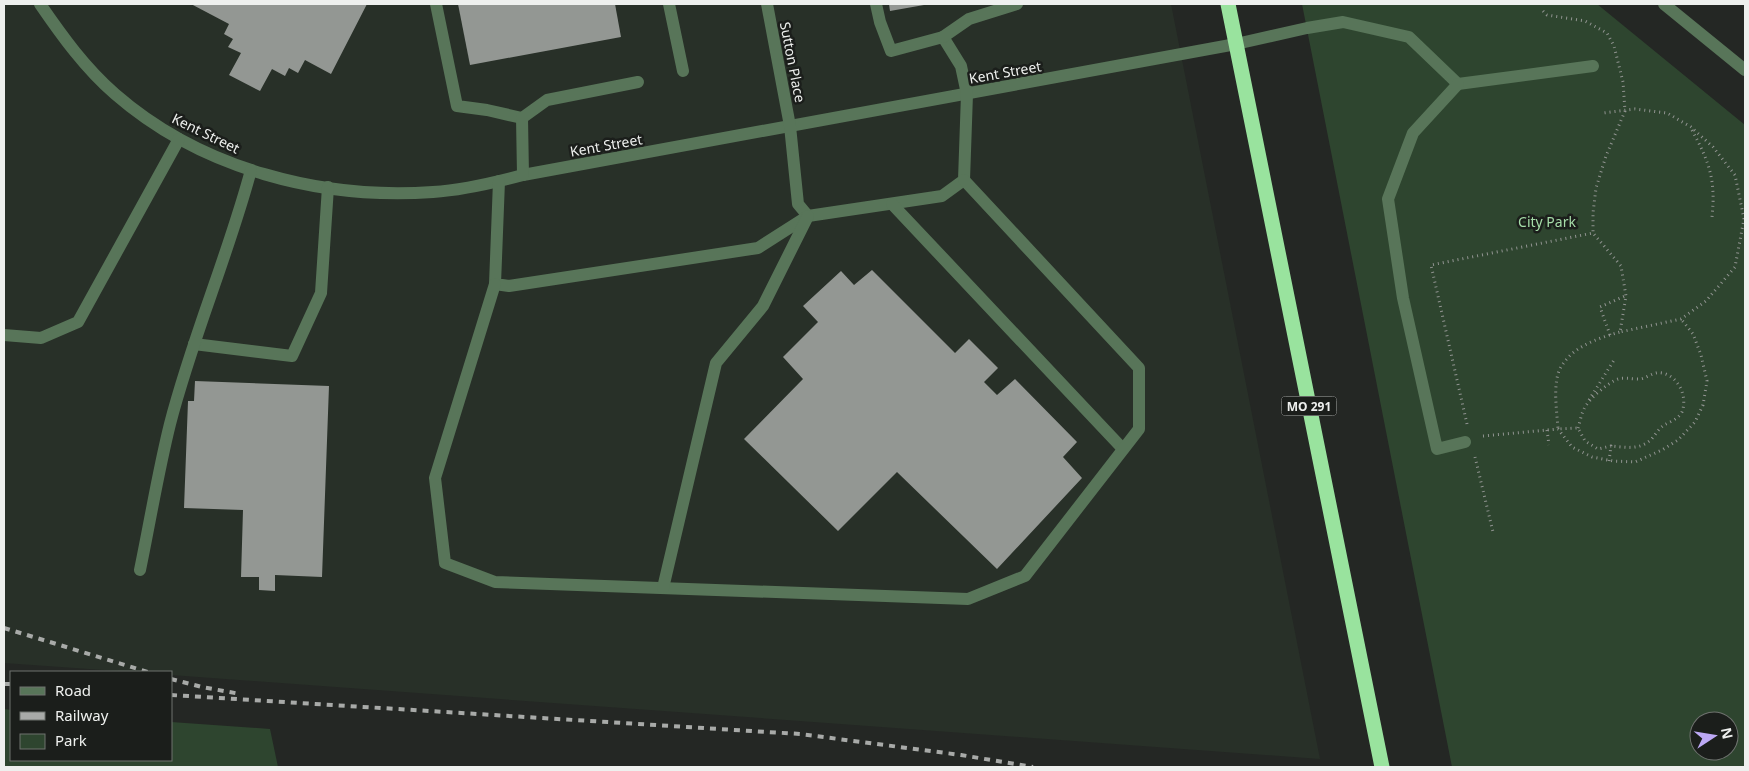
<svg xmlns="http://www.w3.org/2000/svg" width="1749" height="771" viewBox="0 0 1749 771" font-family="'Noto Sans',sans-serif">
	<style>
		.built { fill: #283028 }
		.green { fill: #2e452f; fill-rule: evenodd }
		.building { fill: #939793 }
		.lines { fill: none; stroke-linecap: round; stroke-linejoin: round }
		.path { stroke: #919491; stroke-width: 3; stroke-dasharray: 1 4; stroke-linecap: butt }
		.minor { stroke: #587559; stroke-width: 12 }
		.highway { stroke: #99e39e; stroke-width: 15 }
		.rail { stroke: #a8aaa8; stroke-width: 4; stroke-dasharray: 6 6; stroke-linecap: butt }
		.labels { text-anchor: middle; dominant-baseline: central; stroke-width: 5; stroke-linejoin: round; paint-order: stroke }
		.shield { fill: #1b1e1b; stroke: #afb1af; stroke-width: 1 }
		.shield-label { font-size: 12px; font-weight: bold; fill: #eef0ee }
		.street-label { font-size: 14px; fill: #eef0ee; stroke: #1b1e1b }
		.park-label { font-size: 14px; fill: #a5dca8; stroke: #1b1e1b }
	</style>
	<rect width="100%" height="100%" fill="#242724"/>
	<!-- built -->
	<path class="built" d="M4,4H1171L1320,759L171,675V672H132L4,663Z"/>
	<!-- green -->
	<g class="green">
		<path d="M1302,4H1597L1745,125V767H1452ZM1699,721H1729V751H1699Z"/>
		<path d="M4,709L11,710V760H171V722L270,729L278,767H4Z"/>
	</g>
	<!-- building -->
	<g class="building">
		<path d="M191,4H367L331,74L305,60L298,73L289,68L285,76L272,69L260,91L229,75L241,53L228,47L233,39L224,34L229,24Z"/>
		<path d="M458,4H615L621,37L470,65Z"/>
		<path d="M889,4H924V5L890,11Z"/>
		<path d="M872,270L955,353L969,339L998,368L984,382L997,395L1015,379L1077,442L1063,457L1082,478L997,569L897,472L838,531L744,439L803,379L783,357L818,322L803,306L841,271L854,285Z"/>
		<path d="M195,381L329,386L322,577L275,575V591L259,590V577H241L243,510L184,508L188,401H194Z"/>
	</g>
	<g class="lines">
		<!-- path -->
		<g class="path">
			<path d="M1543,11L1547,15L1585,21L1607,33L1614,46L1623,82L1625,111L1606,156L1596,188L1593,213V233"/>
			<path d="M1692,130C1709,162 1716,179 1712,217"/>
			<path d="M1610,335L1600,307L1625,296"/>
			<path d="M1589,400L1614,360"/>
			<path d="M1467,424L1431,265L1593,233L1621,266L1626,296L1620,332L1681,319L1706,301L1735,267L1744,219L1735,175L1713,147L1691,127L1667,113L1635,109L1603,113"/>
			<path d="M1578,428C1580,422 1581,415 1584,409C1588,400 1607,383 1618,379C1624,377 1630,379 1637,379C1646,380 1652,371 1662,373C1678,376 1688,396 1682,412C1678,419 1670,422 1664,425C1657,430 1654,438 1648,442C1637,450 1623,447 1611,446"/>
			<path d="M1547,430L1549,445"/>
			<path d="M1483,436L1558,429L1572,447L1592,457L1613,461L1635,462L1662,450L1678,440L1695,422L1703,405L1707,381L1701,355L1693,334L1681,319"/>
			<path d="M1475,457L1493,532"/>
			<path d="M1609,461L1611,446L1598,449L1585,441L1578,428L1558,429C1557,412 1552,382 1561,367C1573,346 1599,338 1620,332"/>
		</g>
		<!-- minor -->
		<g class="minor">
			<path d="M40,4C62,36 85,68 115,94C201,169 321,200 433,192C464,190 493,183 523,175L1236,44L1307,28L1343,22L1409,37L1458,84L1593,66"/>
			<path d="M436,4L457,106L487,110L522,118"/>
			<path d="M669,4L683,71"/>
			<path d="M767,4L790,126L798,204L808,216L942,196L964,180L967,94L961,66L943,37L891,51L880,22L876,4"/>
			<path d="M1664,4L1745,70"/>
			<path d="M943,37L969,19L1017,4"/>
			<path d="M1458,84L1413,133L1388,199L1403,298L1437,449L1465,442"/>
			<path d="M523,175L522,118L547,100L638,82"/>
			<path d="M499,181L495,284L509,286L758,248L808,216"/>
			<path d="M892,204L1123,449"/>
			<path d="M495,284L435,478L445,563L495,582L968,599L1025,576L1139,429V368L964,180"/>
			<path d="M4,335L41,338L78,322L179,139"/>
			<path d="M194,344L292,356L321,293L328,187"/>
			<path d="M140,570C150,522 158,472 170,424C192,338 228,256 251,170"/>
			<path d="M663,588L716,363L763,306L808,216"/>
		</g>
		<!-- highway -->
		<path class="highway" d="M1228,4L1382,767"/>
		<!-- rail -->
		<g class="rail">
			<path d="M4,628L148,672"/>
			<path d="M171,679L202,687L240,694"/>
			<path d="M4,684H11"/>
			<path d="M171,695L800,734L961,755L1033,767"/>
		</g>
	</g>
	<g class="labels">
		<!-- shield labels -->
		<rect class="shield" x="1281.5" y="396.5" width="55" height="19" rx="4"/>
		<g class="shield-label">
			<text x="1309" y="406">MO 291</text>
		</g>
		<!-- street labels -->
		<g class="street-label">
			<text transform="translate(793 62) rotate(79)">Sutton Place</text>
			<text transform="translate(1005 72) rotate(-10)">Kent Street</text>
			<text transform="translate(206 133) rotate(26)">Kent Street</text>
			<text transform="translate(606 145) rotate(-10)">Kent Street</text>
		</g>
		<!-- park labels -->
		<g class="park-label">
			<text x="1547" y="221">City Park</text>
		</g>
	</g>
	<!-- border -->
	<rect width="1749" height="771" fill="none" stroke="#eef0ee" stroke-width="10"/>
	<!-- legend -->
	<rect x="10" y="671" width="162" height="90" fill="#1b1e1b" stroke="#6f726f"/>
	<rect x="20" y="687" width="25" height="8" fill="#587559" stroke="#6f726f"/>
	<text x="55" y="696" font-size="15" fill="#eef0ee">Road</text>
	<rect x="20" y="712" width="25" height="8" fill="#a8aaa8" stroke="#6f726f"/>
	<text x="55" y="721" font-size="15" fill="#eef0ee">Railway</text>
	<rect x="20" y="734" width="25" height="15" fill="#2e452f" stroke="#6f726f"/>
	<text x="55" y="746" font-size="15" fill="#eef0ee">Park</text>
	<!-- north arrow -->
	<g transform="translate(1714 736) rotate(78)"><circle r="24" fill="#1b1e1b" stroke="#6f726f"/>
	<path d="M0-4L9 19L0 12L-9 19Z" fill="#bda9f5"/>
	<text y="-8" font-size="14" font-weight="bold" text-anchor="middle" fill="#eef0ee">N</text>
	</g>
</svg>
